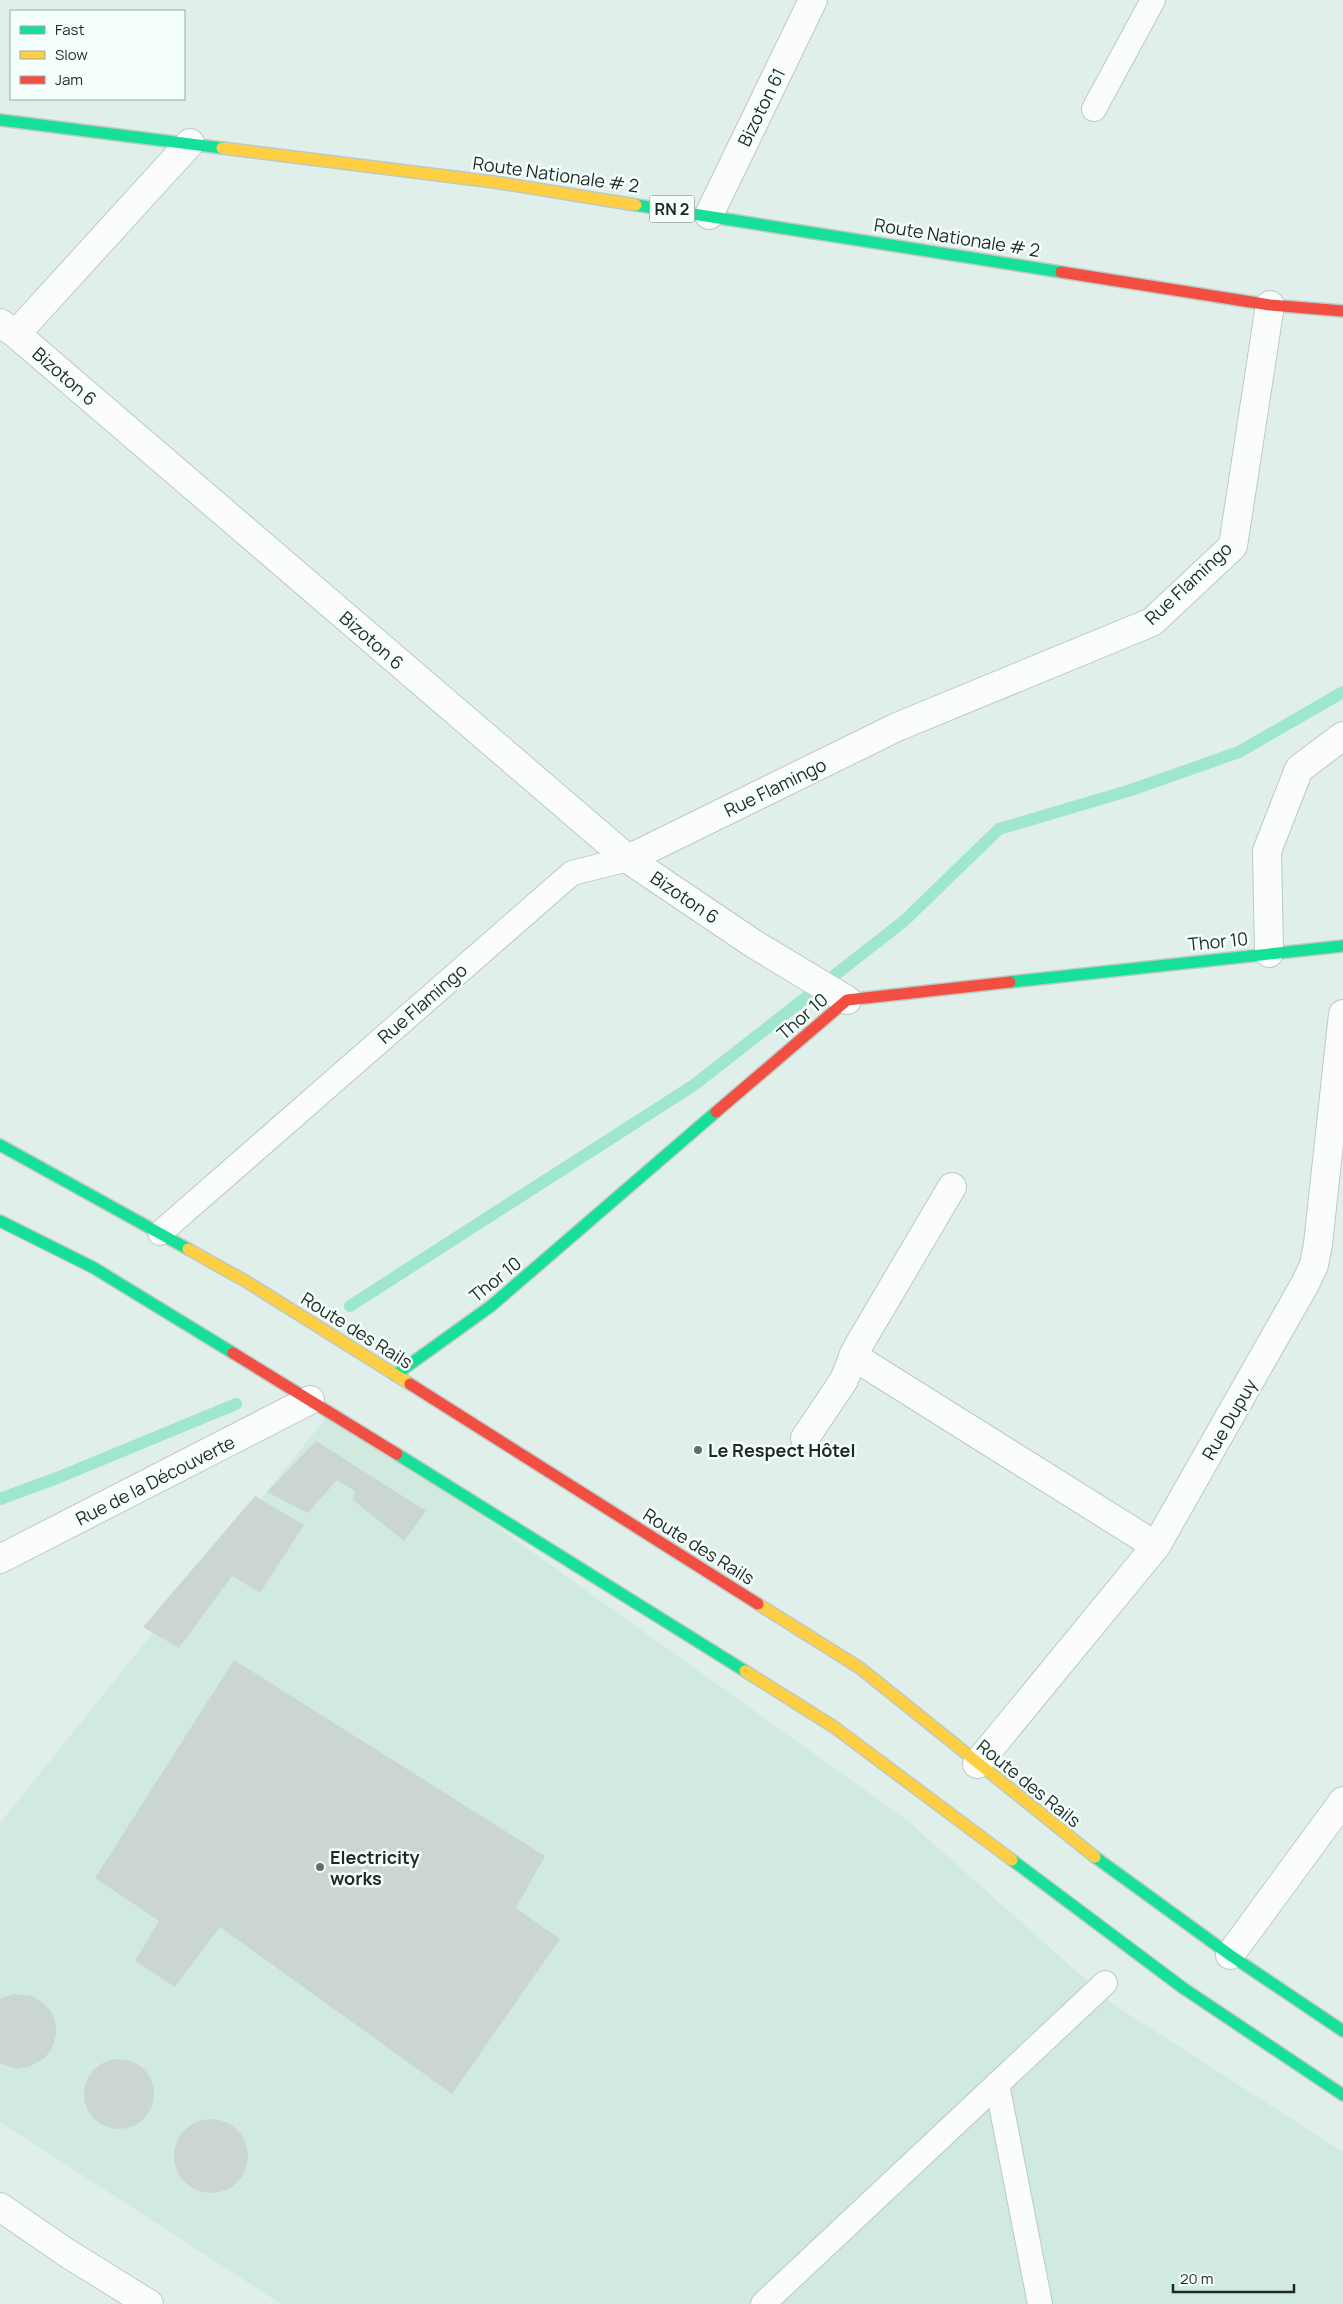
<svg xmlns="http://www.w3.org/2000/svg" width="1343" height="2304" viewBox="0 0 1343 2304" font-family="Manrope,sans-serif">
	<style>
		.built { fill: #d1eae0 }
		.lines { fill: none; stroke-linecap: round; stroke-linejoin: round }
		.stream { stroke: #9ee6cf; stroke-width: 12 }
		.building { fill: #cbd6d2 }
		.lane-casing { stroke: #bdc9c4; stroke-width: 26 }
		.street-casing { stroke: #bdc9c4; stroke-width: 30 }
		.fast-casing { stroke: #bdc9c4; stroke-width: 14 }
		.slow-casing { stroke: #bdc9c4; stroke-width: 14 }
		.jam-casing { stroke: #bdc9c4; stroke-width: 14 }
		.lane { stroke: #fafdfc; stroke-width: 24 }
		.street { stroke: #fafdfc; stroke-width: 28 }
		.fast { stroke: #16e098; stroke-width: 11 }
		.slow { stroke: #ffcf43; stroke-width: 11 }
		.jam { stroke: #f24e42; stroke-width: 11 }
		.poi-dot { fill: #636e6a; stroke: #f4fefa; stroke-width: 2 }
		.labels { text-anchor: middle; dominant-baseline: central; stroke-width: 5; stroke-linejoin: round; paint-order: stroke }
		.shield { fill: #f4fefa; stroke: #5f6865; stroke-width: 1 }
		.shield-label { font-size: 16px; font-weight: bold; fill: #1f2825 }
		.street-label { font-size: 18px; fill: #1f2825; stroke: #f4fefa }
		.poi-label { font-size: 18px; font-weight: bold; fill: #1f2825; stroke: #f4fefa; text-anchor: start }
	</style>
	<rect width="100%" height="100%" fill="#e1efea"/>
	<!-- built -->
	<path class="built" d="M333,1409L908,1821L1113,2004L1343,2152V2304H281L0,2122V1823Z"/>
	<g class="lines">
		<!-- stream -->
		<g class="stream">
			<path d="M350,1306L694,1085L904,921L999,829L1131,790L1239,752L1343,692"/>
			<path d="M0,1499L57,1478L236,1404"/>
		</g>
	</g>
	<!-- building -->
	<g class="building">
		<path d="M316,1441L426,1511L404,1541L353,1500L355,1491L337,1480L308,1513L267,1492Z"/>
		<path d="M255,1496L304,1525L260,1593L232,1576L179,1648L143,1627Z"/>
		<path d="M234,1660L545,1856L516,1908L560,1939L452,2094L220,1927L175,1987L135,1961L159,1921L95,1878Z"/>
		<path d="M13,1994L32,1996L43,2003L52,2013L56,2026V2035L52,2048L45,2058L29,2067L16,2069L0,2063V1999Z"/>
		<circle cx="119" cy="2094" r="35"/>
		<circle cx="211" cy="2156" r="37"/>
	</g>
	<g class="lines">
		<defs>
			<g id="lane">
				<path d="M1094,109L1153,0"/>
				<path d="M160,1233L572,873L628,859"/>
				<path d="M997,2084L1040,2304"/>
				<path d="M763,2304L1105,1983"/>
			</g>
			<g id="street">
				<path d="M709,215L813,0"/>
				<path d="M0,323L16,334L628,859L754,944L847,1000"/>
				<path d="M16,334L190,143"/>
				<path d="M628,859L897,727L1152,622L1233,546L1270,305"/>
				<path d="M1269,953L1267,851L1299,769L1343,736"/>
				<path d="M853,1356L1156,1546"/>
				<path d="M805,1438L844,1380L857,1348L952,1187"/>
				<path d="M0,1559L310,1400"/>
				<path d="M977,1764L1156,1546L1305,1284L1314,1265L1318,1244L1343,1014"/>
				<path d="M1230,1955L1343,1801"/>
				<path d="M0,2207L67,2253L149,2304"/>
			</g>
			<g id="fast">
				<path d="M0,120L222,148"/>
				<path d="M636,205L1061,272"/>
				<path d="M1010,982L1343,946"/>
				<path d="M0,1145L188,1249"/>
				<path d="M0,1221L94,1268L233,1353"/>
				<path d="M395,1375L491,1306L716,1112"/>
				<path d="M397,1454L745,1671"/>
				<path d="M1095,1857L1230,1955L1343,2031"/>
				<path d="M1012,1860L1183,1988L1343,2095"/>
			</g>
			<g id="slow">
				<path d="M222,148L494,182L636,205"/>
				<path d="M188,1249L247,1282L410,1384"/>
				<path d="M758,1604L860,1668L1095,1857"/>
				<path d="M745,1671L834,1727L1012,1860"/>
			</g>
			<g id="jam">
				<path d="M1061,272L1270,305L1343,311"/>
				<path d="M716,1112L847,1000L1010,982"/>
				<path d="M233,1353L397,1454"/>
				<path d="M410,1384L758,1604"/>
			</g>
		</defs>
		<!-- lane casing -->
		<use href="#lane" class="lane-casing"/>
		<!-- street casing -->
		<use href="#street" class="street-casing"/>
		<!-- fast casing -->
		<use href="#fast" class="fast-casing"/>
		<!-- slow casing -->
		<use href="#slow" class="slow-casing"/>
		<!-- jam casing -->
		<use href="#jam" class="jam-casing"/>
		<!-- lane -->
		<use href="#lane" class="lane"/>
		<!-- street -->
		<use href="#street" class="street"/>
		<!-- fast -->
		<use href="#fast" class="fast"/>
		<!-- slow -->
		<use href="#slow" class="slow"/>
		<!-- jam -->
		<use href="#jam" class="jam"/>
	</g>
	<!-- markers -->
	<g class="poi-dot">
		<circle cx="698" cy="1450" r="5"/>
		<circle cx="320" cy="1867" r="5"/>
	</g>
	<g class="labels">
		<!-- shield labels -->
		<rect class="shield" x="649.5" y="195.5" width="45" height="27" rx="4"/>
		<g class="shield-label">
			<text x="672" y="209">RN 2</text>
		</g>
		<!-- street labels -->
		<g class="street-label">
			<text transform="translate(761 107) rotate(-64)">Bizoton 61</text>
			<text transform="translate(556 174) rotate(8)">Route Nationale # 2</text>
			<text transform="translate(957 237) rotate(9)">Route Nationale # 2</text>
			<text transform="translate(65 376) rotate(41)">Bizoton 6</text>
			<text transform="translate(1188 583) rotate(-43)">Rue Flamingo</text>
			<text transform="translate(372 640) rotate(41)">Bizoton 6</text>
			<text transform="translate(775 787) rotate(-26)">Rue Flamingo</text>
			<text transform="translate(685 897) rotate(34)">Bizoton 6</text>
			<text transform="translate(1218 941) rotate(-6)">Thor 10</text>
			<text transform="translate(422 1003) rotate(-41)">Rue Flamingo</text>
			<text transform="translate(802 1016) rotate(-41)">Thor 10</text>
			<text transform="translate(495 1279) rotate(-39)">Thor 10</text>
			<text transform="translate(357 1330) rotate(32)">Route des Rails</text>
			<text transform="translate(1229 1419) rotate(-60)">Rue Dupuy</text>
			<text transform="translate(155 1480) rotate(-27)">Rue de la Découverte</text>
			<text transform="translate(699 1546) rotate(32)">Route des Rails</text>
			<text transform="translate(1029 1783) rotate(39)">Route des Rails</text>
		</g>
		<!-- poi labels -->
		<g class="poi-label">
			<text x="708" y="1450">Le Respect Hôtel</text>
			<text x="330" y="1857">Electricity<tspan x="330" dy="21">works</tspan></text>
		</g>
	</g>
	<!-- legend -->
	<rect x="10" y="10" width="175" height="90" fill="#f4fefa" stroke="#9fa8a5"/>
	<rect x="20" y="26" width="25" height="8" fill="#16e098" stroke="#9fa8a5"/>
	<text x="55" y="35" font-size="15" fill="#1f2825">Fast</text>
	<rect x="20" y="51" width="25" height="8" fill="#ffcf43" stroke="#9fa8a5"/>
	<text x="55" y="60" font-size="15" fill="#1f2825">Slow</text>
	<rect x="20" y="76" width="25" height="8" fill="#f24e42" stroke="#9fa8a5"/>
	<text x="55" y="85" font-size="15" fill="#1f2825">Jam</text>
	<!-- scale -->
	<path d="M1173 2284v8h121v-8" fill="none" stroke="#1f2825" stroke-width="2.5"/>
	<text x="1180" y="2284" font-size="15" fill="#1f2825" stroke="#f4fefa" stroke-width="4" paint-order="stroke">20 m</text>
</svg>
